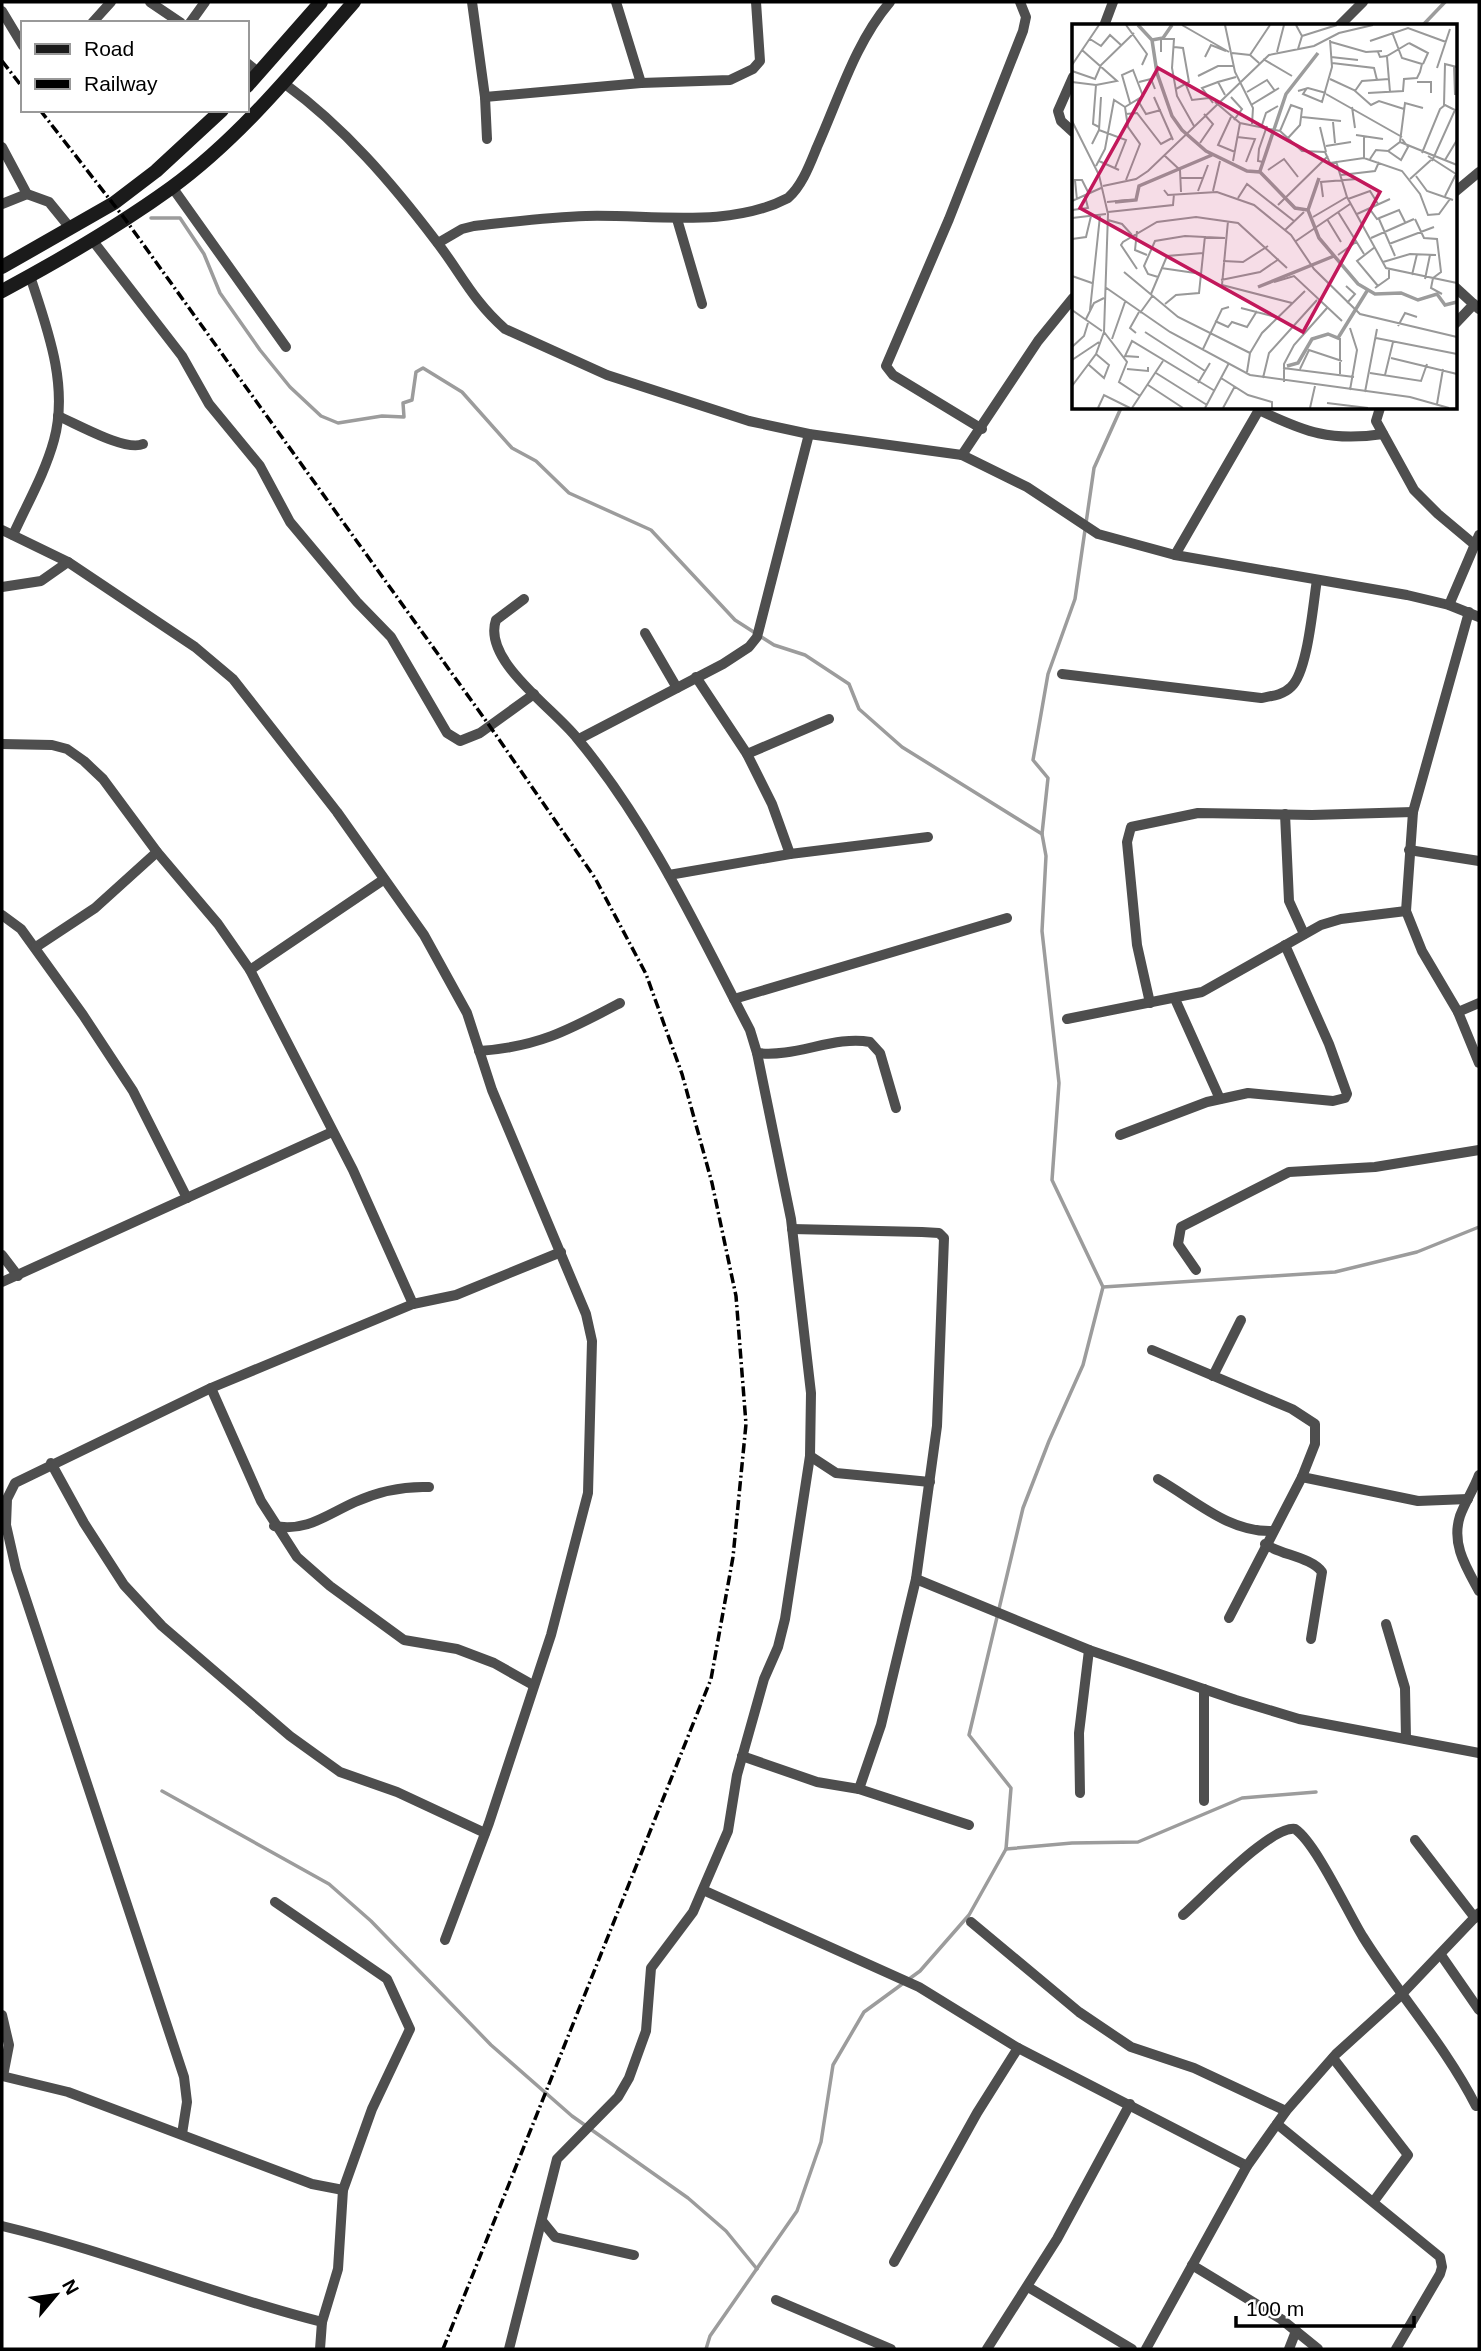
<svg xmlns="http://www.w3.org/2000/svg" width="1481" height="2351" viewBox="0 0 1481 2351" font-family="Arial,sans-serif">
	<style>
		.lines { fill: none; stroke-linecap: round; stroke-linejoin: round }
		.stream { stroke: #9c9c9c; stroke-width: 3.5 }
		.minor { stroke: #4e4e4e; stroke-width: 10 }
		.secondary { stroke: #1b1b1b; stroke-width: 14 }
		.rail { stroke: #000; stroke-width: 3.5; stroke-dasharray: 10 3.5 2 3.5; stroke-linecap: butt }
		.inset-river { fill: none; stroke: #9c9c9c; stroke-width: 3.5 }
		.inset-road { fill: none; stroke: #999; stroke-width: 2 }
		.view { fill: #c2185b; fill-opacity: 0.15; stroke: #c2185b; stroke-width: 3.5 }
		.inset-edge { fill: none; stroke: #000; stroke-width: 3.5 }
	</style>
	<rect width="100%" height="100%" fill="#fff"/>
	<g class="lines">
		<!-- stream -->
		<g class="stream">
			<path d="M1422,26L1445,2"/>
			<path d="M151,218H180L204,254L220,293L260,350L290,387L321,416L338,423L382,416L404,417L403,403L412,400L416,372L423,368L462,392L512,448L536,461L569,493L651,530L735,620L774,645L805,655L849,684L859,709L902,747L1042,834"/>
			<path d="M1103,1287L1335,1272L1417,1252L1479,1227"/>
			<path d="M162,1791L329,1884L371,1921L491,2045L572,2116L688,2198L726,2231L757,2269"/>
			<path d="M1006,1849L1072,1843L1138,1842L1242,1798L1316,1792"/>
			<path d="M706,2349L710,2336L797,2211L821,2142L833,2065L864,2012L920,1971L969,1915L1006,1849L1011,1788L969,1735L1023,1508L1049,1441L1083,1365L1103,1287L1052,1180L1059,1083L1042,931L1046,856L1042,834L1048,778L1033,760L1048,674L1075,599L1094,468L1121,408"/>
		</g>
		<!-- minor -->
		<g class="minor">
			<path d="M150,2L181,23"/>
			<path d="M472,2L485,97L487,139"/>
			<path d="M616,2L641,83"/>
			<path d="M2,11L23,46"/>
			<path d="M92,23L111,2"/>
			<path d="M190,23L205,2"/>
			<path d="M1104,26L1113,2"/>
			<path d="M1339,26L1363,2"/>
			<path d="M247,63L259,73"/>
			<path d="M1073,77L1058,111L1061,121L1073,132"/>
			<path d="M285,84C344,127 392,183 436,241C461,273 472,300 505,329L607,375L749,421L809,434L962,455L1027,487L1098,534L1175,555L1407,595L1449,605L1479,617"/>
			<path d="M485,97L641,83L730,80L753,69L760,61L756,2"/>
			<path d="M2,147L27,194L49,202L71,229"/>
			<path d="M172,187L286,347"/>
			<path d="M1455,192L1479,172"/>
			<path d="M2,204L27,194"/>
			<path d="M677,219L702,304"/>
			<path d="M93,241L182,356L209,404L260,466L290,522L357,602L391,637L447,733L460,741L480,733L534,694"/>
			<path d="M438,243L462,229L474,226C511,222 548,217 586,216C650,214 729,229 788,198C802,186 810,164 817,147C839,98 855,43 890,2"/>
			<path d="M1455,287L1479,309"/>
			<path d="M1455,324L1474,304"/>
			<path d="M1380,408L1376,421L1414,490L1438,514L1475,545"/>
			<path d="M1259,410C1305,432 1331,442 1383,434"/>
			<path d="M58,416C77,424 126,452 143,444"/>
			<path d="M982,429L893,375L886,366L949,219L1023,31L1026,17L1020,2"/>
			<path d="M962,455L1038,341L1073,298"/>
			<path d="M2,530L68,562L195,647L233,679L337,812L424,935L467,1013L492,1090L586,1314L592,1341L588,1493L551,1635L489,1823L445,1940"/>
			<path d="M13,535C27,504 45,473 54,440C69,385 47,328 30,276"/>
			<path d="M1175,555L1260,408"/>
			<path d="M2,587L41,581L68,562"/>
			<path d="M1449,605L1479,535"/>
			<path d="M1469,612L1413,812L1406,911L1422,951L1458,1012L1479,1063"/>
			<path d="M645,633L677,688"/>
			<path d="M1062,674L1261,698C1272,696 1283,695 1291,687C1308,672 1313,603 1317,580"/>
			<path d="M696,677L747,754L772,804L790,854"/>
			<path d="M579,739L723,664L749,647L757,637L809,434"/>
			<path d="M2,744L52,745L67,749L84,761L103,779L157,852L218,924L250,970L353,1170L413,1304"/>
			<path d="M747,754L829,719"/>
			<path d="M1285,814L1289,901L1304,934"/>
			<path d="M1409,850L1479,861"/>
			<path d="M669,875L790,854L928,837"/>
			<path d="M2,915L21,929L83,1015L133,1091L187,1198"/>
			<path d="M36,947L95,908L157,852"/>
			<path d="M250,970L383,880"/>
			<path d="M734,999L1007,918"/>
			<path d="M1175,999L1220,1099"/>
			<path d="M1150,1003L1137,945L1127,842L1131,827L1198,813L1312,815L1413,812"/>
			<path d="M1458,1012L1479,1003"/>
			<path d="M1067,1019L1202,992L1321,925L1341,919L1406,911"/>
			<path d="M479,1051C538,1047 569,1030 620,1003"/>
			<path d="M757,1053C795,1058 835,1035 870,1042L880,1053L896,1108"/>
			<path d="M1120,1135L1207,1102L1248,1093L1333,1101L1345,1098L1347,1094L1329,1044L1285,945"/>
			<path d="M792,1229L922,1232L939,1233L944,1238L937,1426L916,1579L881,1725L859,1789"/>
			<path d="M2,1255L18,1276"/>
			<path d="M1196,1270L1178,1244L1181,1227L1289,1172L1375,1167L1479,1150"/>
			<path d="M2,1282L332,1132"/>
			<path d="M1152,1350L1292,1409L1315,1424V1444L1302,1477L1229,1618"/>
			<path d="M1213,1376L1241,1320"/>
			<path d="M211,1388L261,1501L297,1557L330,1586L404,1640L457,1649L494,1663L533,1685"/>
			<path d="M810,1456L836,1473L930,1482"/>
			<path d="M51,1463L84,1523L124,1585L162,1626L290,1736L340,1772L397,1792L485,1833"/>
			<path d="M1479,1475C1474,1489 1465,1502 1460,1516C1451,1544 1466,1567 1479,1591"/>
			<path d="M1302,1477L1418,1501L1468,1499"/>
			<path d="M1158,1479C1195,1500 1229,1533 1273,1531"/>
			<path d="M274,1526C307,1532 326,1515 355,1502C379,1491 403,1486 429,1487"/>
			<path d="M1265,1544C1281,1555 1311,1557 1322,1572L1311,1639"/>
			<path d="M916,1579L1089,1650L1236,1700L1299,1719L1479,1753"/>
			<path d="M1386,1624L1405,1688L1406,1739"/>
			<path d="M742,1756L817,1782L859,1789L969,1825"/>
			<path d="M1080,1793L1079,1733L1089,1650"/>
			<path d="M1204,1801V1689"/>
			<path d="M1415,1840L1475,1918"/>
			<path d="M703,1890L919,1987L1018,2048L1247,2166"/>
			<path d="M275,1902L387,1979L410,2029L372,2109L343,2190L338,2269L322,2322L320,2349"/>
			<path d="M1183,1915C1203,1898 1271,1825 1295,1829C1316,1843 1348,1913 1363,1937C1399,1995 1445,2045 1476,2106"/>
			<path d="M971,1922L1079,2012L1131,2047L1194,2068L1286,2111"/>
			<path d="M1441,1955L1479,2010"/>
			<path d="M2,2015L9,2045L3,2076"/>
			<path d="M1333,2058L1408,2155L1374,2201"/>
			<path d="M2,2076L68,2092L312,2184L343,2190"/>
			<path d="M1277,2124L1440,2257L1442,2267L1440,2274L1396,2349"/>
			<path d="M182,2134L187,2102L184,2077L16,1569L6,1525L7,1499L15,1483L211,1388L413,1304L456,1295L561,1252"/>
			<path d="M542,2221L555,2237L634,2255"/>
			<path d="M2,2226C111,2252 214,2295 322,2322"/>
			<path d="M894,2262L977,2113L1018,2048"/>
			<path d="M1192,2265L1281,2319L1318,2349"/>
			<path d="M1028,2287L1132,2349"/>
			<path d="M776,2300L891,2349"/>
			<path d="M509,2349L557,2159L618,2097L629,2078L646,2031L651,1968L693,1912L728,1831L737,1775L764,1679L778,1647L785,1619L810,1456L811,1393L791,1219L757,1053L750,1030C698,930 649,824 576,737C553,708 482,660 496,620L524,599"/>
			<path d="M987,2349L1057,2239L1130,2104"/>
			<path d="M1146,2349L1247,2166L1286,2111L1336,2054L1399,1997L1479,1913"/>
			<path d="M1289,2349L1296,2331"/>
		</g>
		<!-- secondary -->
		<g class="secondary">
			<path d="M247,86L321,2"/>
			<path d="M2,267L114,203L156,171L222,110"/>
			<path d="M2,291C60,260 117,227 171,188C241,137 297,67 354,2"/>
		</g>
		<!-- rail -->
		<g class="rail">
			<path d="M2,61L23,88"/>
			<path d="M40,110L125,219L489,725L595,878L646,974L682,1074L712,1183L736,1296L746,1424L733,1557L711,1679L443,2349"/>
		</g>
	</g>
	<!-- overview -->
	<g transform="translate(1072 24)">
		<rect width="385" height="385" fill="#fff"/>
		<path class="inset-river" d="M66,1L80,16L85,49L100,92L110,106L134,127L175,147L188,148L223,184L236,186L247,214L286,260L303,270L329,269L346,276L365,270L373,281L385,278M80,16L91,14L100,1M188,147L214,70L246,29M43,178L64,176L67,162L140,131M236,186L247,154M186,263L262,232M215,342L226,339L240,315L256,310L266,314L295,267"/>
		<path class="inset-road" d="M54,1L75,30L70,41M110,1L157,28M153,1L163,48L181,84L180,100M224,1L230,12L226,25M230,12L265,1M18,15L29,22L38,11L49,21M298,17L336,4L374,18M259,18L294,28L310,27M337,19L356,29L351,40M102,23L111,24L117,58L104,65M89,28V15H102L100,44L105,72L122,102M205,28L212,1M306,28L308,33L315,32L337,19M160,29L178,31L187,39M178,31L198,1M133,33L139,21L154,27M259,33L286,36M315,33L318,68M191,35L220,52M260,39L302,44L305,56M0,41L27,1M382,42L383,71M365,44L378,5M0,47L23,55L29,41L62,9M126,52L146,42H162M258,55L282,66L299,81L307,77L332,85M0,58L24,61L45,57L10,26M67,58L79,55L83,65M345,58H359V69M24,61L21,100L27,103M114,61L120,76L137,74M235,64L231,70L250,78L260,43L258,16M226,67L236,64L254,69M283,67L290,57L317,55M175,68L195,56L203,67M296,69L331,67L332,55L345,54L348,48L350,40L330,34L320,8M254,70L330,113M153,71L146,58L164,53M82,73L101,116M159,73L170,85L162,96M65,75L74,90L89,86M143,78L168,99L208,107L230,127L253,128L258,139L292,134L330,147L348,170L356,191L367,190L378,175M141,79L130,64L146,58M179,81L207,64M372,81L373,40L385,43M53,83L71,72L61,46L50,51L58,79M280,83L283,104M54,90L65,89L89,120L100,114M159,93L146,121L163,128M230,93L269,97M0,97L27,151L36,190L32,308L24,330L0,362M261,98L263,119M190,101L194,89L206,82M248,103L254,128M27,106L54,116L43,144M208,107L219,81L230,85L228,101L216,114M284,111L311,115M292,112V134M165,113L183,115L174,138M328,118L333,79L351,84M128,119L141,100L132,90M20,120L27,106L29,73M254,122L279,118M316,127L329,136L336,123L330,115M350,129L368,85L373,81L383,86L360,137M92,131L108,146L109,168M356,132L384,150L373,172M298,135L304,126L316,127L328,118L385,141M373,136L385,116M27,137L47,146M161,137L168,99M264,137L275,173L314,244L385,259M191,138L186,137L187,125L195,102M24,142L33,125L42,76L53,83L56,103L68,120L54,156M196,146L212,135L226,153M269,151L303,147L307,138M344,152L355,167L381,176M109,154H131M338,155L359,136M31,162L64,155L76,147L197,31L242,22L267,9L301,1M92,166L96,171L145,168L182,181L219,211L242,245L288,290L385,313M126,167L136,141M141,167L148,137M251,173L249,158L285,155M166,174L175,160L222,197M276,175L298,167L306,180M5,176L3,156H10L17,170M0,177L29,164M35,178L56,176M206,181L256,132M297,184L305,195L327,186L333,198M0,186L16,184L13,172M36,188L101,181L102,170M266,188L292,230M285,190L318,175M241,193L275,173M0,194L34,190M255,195L269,218M307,195L323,232M343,195L352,214L365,215L369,248L361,254L359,264L370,270M36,196L50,200L60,211M156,197L150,261L220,279M213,206L232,188M65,207L63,226L75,231M299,214L342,195M0,215L14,213L19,192M224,217L278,180M317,220L362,203M303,223L285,237L306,262M266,231L284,218M151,237L171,238L196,222M311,238L338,230L364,231M89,244L130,250M65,245L49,221L51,218L85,198L124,193L166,199L215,244M52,248L106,293L178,329M340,251L345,230M0,252L20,259M86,253L76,250L72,242L83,217L113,212L153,214M353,255L358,231M149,256L188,248L207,235M202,258L222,252L270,297M274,262L283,270L275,279M33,263L98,308L178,351L338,373L377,384M303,264L317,254V246M79,270L95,232L131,229M93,280L104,271L127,269L133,212M169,284L204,293M0,286L30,307M18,286L28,192M68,289L81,271M14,295L22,279L32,274M143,297L156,303L160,298L175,303L185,287M326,302L333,289L345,293M278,304L285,326L278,366M32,308L55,338L47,358L68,372M73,308L133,347M64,309L58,304L67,288M304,314L385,330M40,315L53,278M0,323L12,312L16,299M131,325L150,285L157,283M67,333L53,332L60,317L143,367M319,334L385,350M0,336L27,318M17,341L32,354L37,341L24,330M211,344L282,353M55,345L76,347V343M228,345L237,326L270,337M175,348L178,329L190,309L233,267M84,349L135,381M298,349L349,357L355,340M268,350V314M313,351L321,318M149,354L176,371L200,378V384M191,354L197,329L245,276M212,358V340L222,321L255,284M126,359L138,339M76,361L111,384M293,368L305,305M255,379L296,384M365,380L371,345M26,384L32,371L58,384M60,384L91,337M133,384L157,339M151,384L163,362M238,384L243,362"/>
		<path class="view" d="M86,44L308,168L231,308L8,184Z"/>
		<rect width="385" height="385" class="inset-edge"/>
	</g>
	<!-- border -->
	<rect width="1481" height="2351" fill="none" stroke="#000000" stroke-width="7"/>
	<!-- legend -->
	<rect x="21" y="21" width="228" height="91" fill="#ffffff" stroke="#999999" stroke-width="2"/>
	<rect x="35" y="44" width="35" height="10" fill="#1b1b1b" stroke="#999999" stroke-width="2"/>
	<text x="84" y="56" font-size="21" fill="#000000">Road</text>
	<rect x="35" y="79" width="35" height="10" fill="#000000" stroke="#999999" stroke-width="2"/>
	<text x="84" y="91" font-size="21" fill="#000000">Railway</text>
	<!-- north arrow -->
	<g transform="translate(56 2295) rotate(61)" stroke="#ffffff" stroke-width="5" paint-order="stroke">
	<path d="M0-5L12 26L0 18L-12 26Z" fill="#000000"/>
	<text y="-10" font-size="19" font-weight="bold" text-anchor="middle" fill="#000000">N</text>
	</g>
	<!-- scale -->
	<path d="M1236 2316v10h178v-10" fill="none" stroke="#000000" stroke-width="3.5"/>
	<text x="1246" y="2316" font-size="21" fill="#000000" stroke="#ffffff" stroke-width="5" paint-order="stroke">100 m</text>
</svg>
